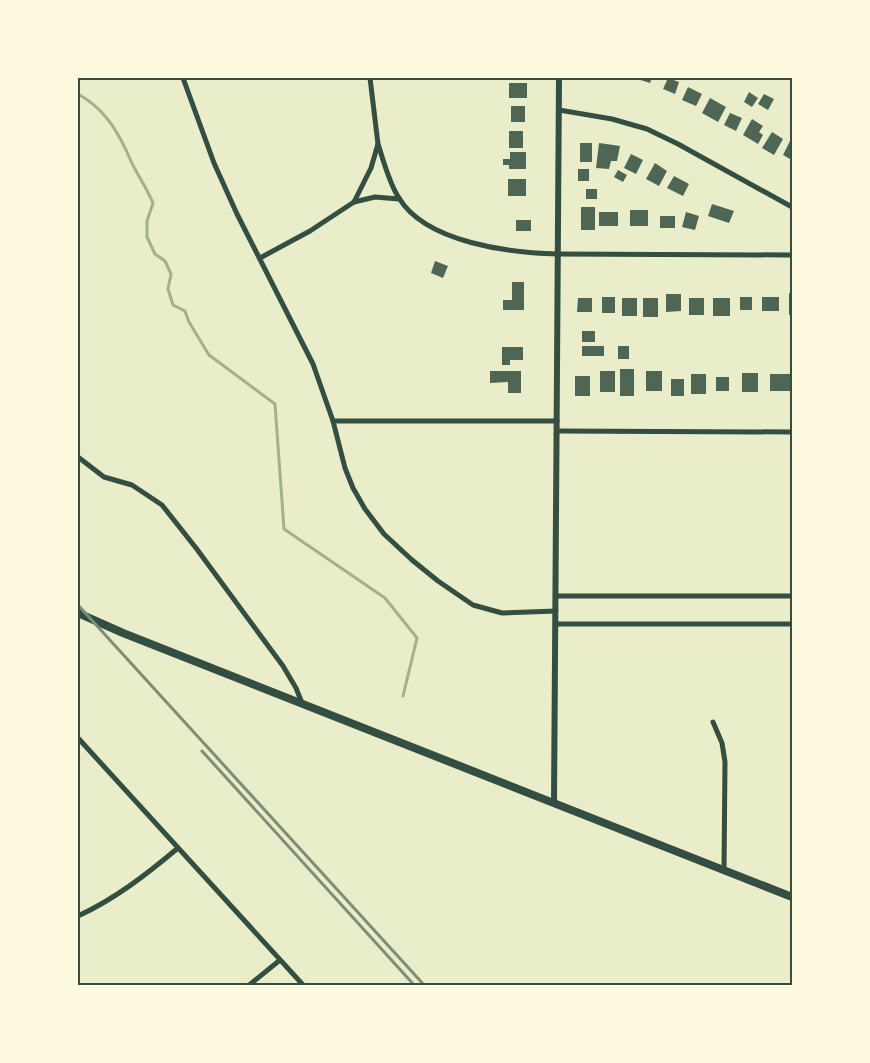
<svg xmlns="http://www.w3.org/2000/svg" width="870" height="1063" viewBox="0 0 870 1063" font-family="'Archivo Narrow',sans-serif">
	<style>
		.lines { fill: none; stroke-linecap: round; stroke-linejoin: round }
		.stream { stroke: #a3b18a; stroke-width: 3 }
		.building { fill: #4f6655 }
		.minor { stroke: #344e41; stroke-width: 5 }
		.tertiary { stroke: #344e41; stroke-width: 6 }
		.primary { stroke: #344e41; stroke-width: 8 }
		.rail { stroke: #7c8e77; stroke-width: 3 }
		.neatline { fill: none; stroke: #344e41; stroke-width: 2 }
	</style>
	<rect width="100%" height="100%" fill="#e9edc9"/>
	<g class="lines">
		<!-- stream -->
		<path class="stream" d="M78,94C101,107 114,125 125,148C129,155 131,163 135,169C142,182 147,189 153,203L147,221V237L155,254L165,261L171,274L168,289L173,305L185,311L189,322L209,355L275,404L284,529L385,598L417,638L403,696"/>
	</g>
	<!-- building -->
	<g class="building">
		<path d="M634,78H652L650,83Z"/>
		<path d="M668,78L679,82L675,94L663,89Z"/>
		<rect x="509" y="83" width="18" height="15"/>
		<path d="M688,87L702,94L696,106L682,100Z"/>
		<path d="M749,92L758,98L752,107L744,102Z"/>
		<path d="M764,94L774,99L768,110L758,104Z"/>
		<path d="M710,98L726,107L718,122L702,113Z"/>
		<rect x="511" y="106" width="14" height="16"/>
		<path d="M730,113L742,118L736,131L724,125Z"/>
		<path d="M752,119L763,126L759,132L763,135L758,144L743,135Z"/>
		<rect x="509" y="131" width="14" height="17"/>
		<path d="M772,132L783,139L774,155L762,148Z"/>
		<path d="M790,141L792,142V160L783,155Z"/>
		<rect x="580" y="143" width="12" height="19"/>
		<path d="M599,143L620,146L617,161H611L609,169L596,168Z"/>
		<path d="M510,152H526V169H509V165H503V159H510Z"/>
		<path d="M631,154L643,160L636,174L624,168Z"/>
		<path d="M655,163L667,171L659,186L646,179Z"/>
		<rect x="578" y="169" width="11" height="12"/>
		<path d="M618,170L627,175L623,182L614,177Z"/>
		<path d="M674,176L689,184L683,196L667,188Z"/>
		<rect x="508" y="179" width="18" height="17"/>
		<rect x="586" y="189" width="11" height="10"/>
		<path d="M712,204L734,211L729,223L708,216Z"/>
		<rect x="581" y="207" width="14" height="23"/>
		<rect x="630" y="210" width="18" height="16"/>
		<rect x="599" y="212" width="19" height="14"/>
		<path d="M686,212L699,216L695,230L682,227Z"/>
		<rect x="660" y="216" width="15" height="12"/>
		<rect x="516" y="220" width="15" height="11"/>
		<path d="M435,261L448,266L443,278L431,273Z"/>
		<path d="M512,282H524V310H503V300H512Z"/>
		<rect x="789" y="293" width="3" height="22"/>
		<path d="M666,294H681V311L666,312Z"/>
		<rect x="602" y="297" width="13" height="16"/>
		<rect x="740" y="297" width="12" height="13"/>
		<rect x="762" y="297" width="17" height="14"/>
		<path d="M578,298H592V312H577Z"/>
		<rect x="622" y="298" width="15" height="18"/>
		<rect x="643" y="298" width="15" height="19"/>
		<rect x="689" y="298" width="15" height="17"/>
		<rect x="713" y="298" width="17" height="18"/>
		<rect x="582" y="331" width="13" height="11"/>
		<rect x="582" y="346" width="22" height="10"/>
		<rect x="618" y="346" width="11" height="13"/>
		<path d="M502,347H523V360H510V365H502Z"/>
		<rect x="620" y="369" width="14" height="27"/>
		<path d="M490,371H521V393H508V382L490,383Z"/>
		<rect x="600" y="371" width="15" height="21"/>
		<rect x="646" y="371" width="16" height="20"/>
		<rect x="742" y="373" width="16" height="19"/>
		<rect x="691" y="374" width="15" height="20"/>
		<rect x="770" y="374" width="22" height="17"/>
		<rect x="575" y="376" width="15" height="20"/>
		<rect x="716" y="377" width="13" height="14"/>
		<rect x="671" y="379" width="13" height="17"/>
	</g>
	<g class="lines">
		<!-- minor -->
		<g class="minor">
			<path d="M183,78L214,163L237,214L313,364L333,421L345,468L353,488L365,509L384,534L412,560L438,581L473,605L502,613L556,611"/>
			<path d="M559,110L612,119L647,129L678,144L792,207"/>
			<path d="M378,144C384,162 389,183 399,198C426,243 511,253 558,254L792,255"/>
			<path d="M354,202L375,197L399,199"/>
			<path d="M260,258L310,231L354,202L371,168L378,144L370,78"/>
			<path d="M333,421H557"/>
			<path d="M557,431L792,432"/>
			<path d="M78,457L104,477L132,485L162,505L196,548L283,666L296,688L302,703"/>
			<path d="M556,596H792"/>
			<path d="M555,624H792"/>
			<path d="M713,722L722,743L725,762L724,870"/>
			<path d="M78,738L304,986"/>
			<path d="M78,916C115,899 147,874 178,848"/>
			<path d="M248,986L280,960"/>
		</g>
		<!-- tertiary -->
		<path class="tertiary" d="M554,803L559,78"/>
		<!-- primary -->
		<path class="primary" d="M78,613L123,633L792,897"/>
		<!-- rail -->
		<g class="rail">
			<path d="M78,605L425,986"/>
			<path d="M202,751L415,986"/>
		</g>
	</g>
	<!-- border -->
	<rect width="870" height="1063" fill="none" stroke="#fefae0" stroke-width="158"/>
	<rect x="79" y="79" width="712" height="905" class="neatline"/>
</svg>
